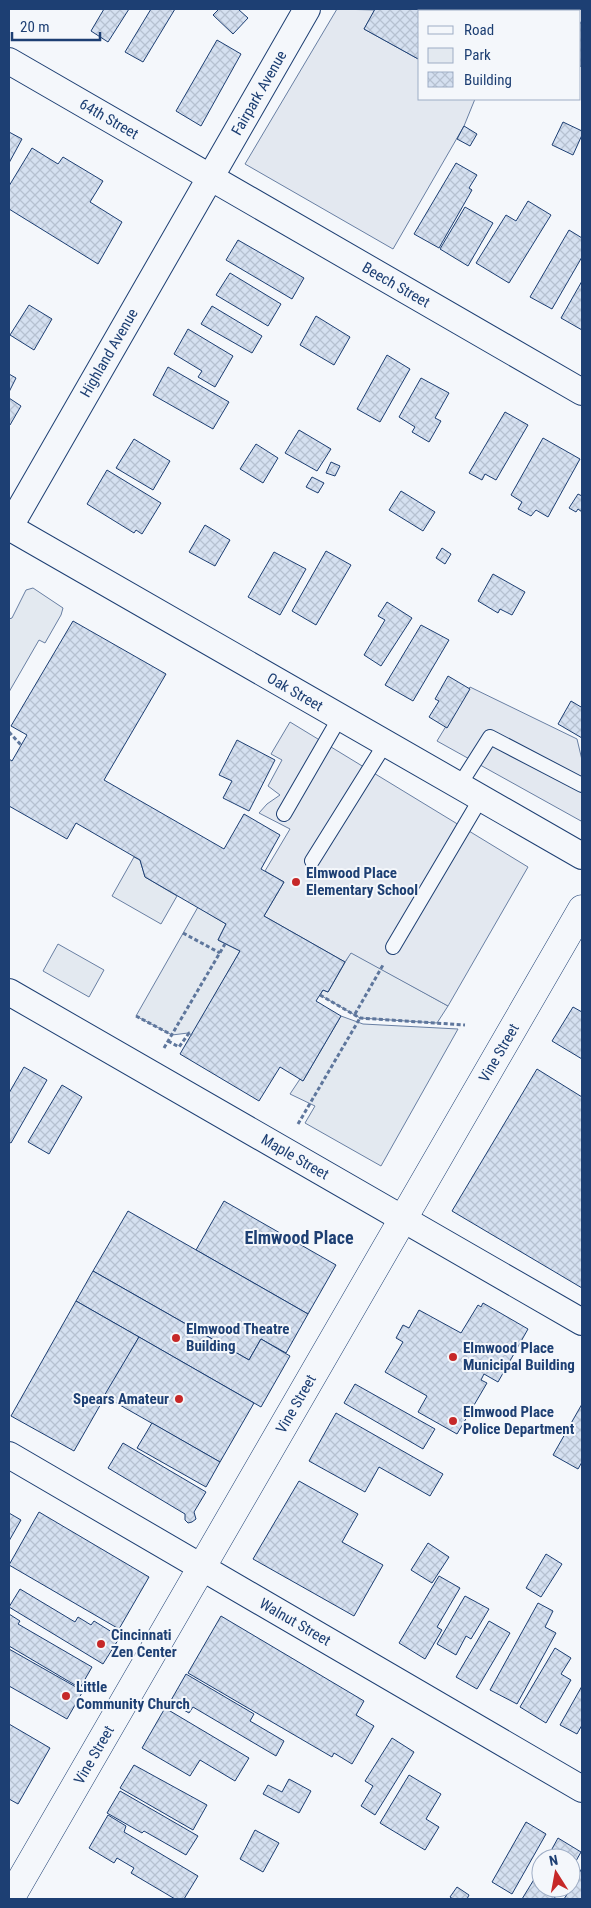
<svg xmlns="http://www.w3.org/2000/svg" width="591" height="1908" viewBox="0 0 591 1908" font-family="'Roboto Condensed',sans-serif">
	<style>
		.green { fill: #e3e9f0; stroke: #687fa3 }
		.parking { fill: #e3e8f0; stroke: #687fa3 }
		.building { fill: url(#building-cross-hatch); stroke: #1d3f73 }
		.lines { fill: none; stroke-linecap: round; stroke-linejoin: round }
		.lane-casing { stroke: #1d3f73; stroke-width: 16 }
		.street-casing { stroke: #1d3f73; stroke-width: 28 }
		.secondary-casing { stroke: #1d3f73; stroke-width: 29 }
		.path { stroke: #5e769c; stroke-width: 3; stroke-dasharray: 4 2.5; stroke-linecap: butt }
		.lane { stroke: #f4f7fb; stroke-width: 14 }
		.street { stroke: #f4f7fb; stroke-width: 26 }
		.secondary { stroke: #f4f7fb; stroke-width: 28 }
		.poi-dot { fill: #c62828; stroke: #f4f7fb; stroke-width: 2 }
		.labels { text-anchor: middle; dominant-baseline: central; stroke-width: 4; stroke-linejoin: round; paint-order: stroke }
		.street-label { font-size: 15px; fill: #1d3f73; stroke: #f4f7fb }
		.poi-label { font-size: 15px; font-weight: bold; fill: #1d3f73; stroke: #f4f7fb; text-anchor: start }
		.quarter-label { font-size: 18px; font-weight: bold; fill: #1d3f73; stroke: #f4f7fb }
	</style>
	<defs>
		<pattern id="building-cross-hatch" width="8" height="8" patternUnits="userSpaceOnUse" patternTransform="scale(1.25)"><rect width="8" height="8" fill="#d5e0f0"/><path d="M0 0l8 8M0 8l8-8" fill="none" stroke="#b6c1d1"/></pattern>
	</defs>
	<rect width="100%" height="100%" fill="#f4f7fb"/>
	<!-- green -->
	<g class="green">
		<path d="M33,588L63,608L61,615L45,643L39,640L9,692V619L12,618L26,590Z"/>
		<path d="M134,857L140,860L145,877L177,896L161,924L112,896Z"/>
		<path d="M198,907L226,924L218,940L240,951L192,1035L188,1033L172,1035L136,1016Z"/>
		<path d="M58,944L104,970L89,997L43,971Z"/>
		<path d="M351,952L448,1006L437,1023L360,1018L320,995L323,990L328,992Z"/>
		<path d="M341,1016L363,1024L458,1029L381,1166L305,1123L315,1106L290,1094L300,1079L303,1081Z"/>
	</g>
	<!-- parking -->
	<g class="parking">
		<path d="M337,9L375,10L364,29L420,60V99H475L464,126L393,249L245,164Z"/>
		<path d="M470,687L577,739L582,760V818L581,821L437,741Z"/>
		<path d="M290,722L528,867L448,1006L351,953L345,962L264,916L284,882L265,871L290,829L259,813L267,804L280,795L268,786L282,760L271,754Z"/>
	</g>
	<!-- building -->
	<g class="building">
		<path d="M104,9H129L108,42L91,31Z"/>
		<path d="M151,9H175L143,62L125,52Z"/>
		<path d="M219,9H238L248,18L233,34L213,15Z"/>
		<path d="M375,9H525L524,11H420V60L364,29Z"/>
		<path d="M582,20V67L580,66V24Z"/>
		<path d="M217,40L241,54L201,126L176,111Z"/>
		<path d="M563,122L582,131V135L573,155L552,145Z"/>
		<path d="M464,126L477,134L470,146L457,139Z"/>
		<path d="M9,132L22,139L9,163Z"/>
		<path d="M32,148L58,164L63,157L103,181L90,202L122,222L98,264L9,209V186Z"/>
		<path d="M456,163L477,175L469,188L472,190L439,248L414,234Z"/>
		<path d="M528,201L551,215L509,283L476,263L506,215L516,221Z"/>
		<path d="M465,207L493,223L468,266L440,249Z"/>
		<path d="M569,230L582,238V257L552,309L530,297Z"/>
		<path d="M238,240L304,278L292,299L226,260Z"/>
		<path d="M230,273L281,304L268,326L216,295Z"/>
		<path d="M582,281V330L561,318Z"/>
		<path d="M29,305L52,319L34,350L10,335Z"/>
		<path d="M212,306L262,336L252,353L201,324Z"/>
		<path d="M316,316L350,337L334,365L300,345Z"/>
		<path d="M188,329L233,356L215,387L198,377L202,371L174,354Z"/>
		<path d="M387,355L410,369L380,422L357,409Z"/>
		<path d="M168,367L229,402L213,429L153,395Z"/>
		<path d="M9,374L16,378L9,392Z"/>
		<path d="M421,378L449,393L435,418L441,421L429,442L412,432L415,427L399,417Z"/>
		<path d="M9,398L21,406L10,425L9,424Z"/>
		<path d="M505,412L528,425L496,480L485,474L482,480L469,473Z"/>
		<path d="M299,430L331,449L317,471L285,453Z"/>
		<path d="M543,438L580,459L548,517L536,510L531,516L518,509L522,502L511,495Z"/>
		<path d="M134,439L170,461L153,490L116,468Z"/>
		<path d="M256,444L278,458L263,483L240,469Z"/>
		<path d="M331,462L340,466L335,476L326,473Z"/>
		<path d="M107,470L161,503L142,534L136,530L134,533L87,504Z"/>
		<path d="M312,477L324,483L318,493L306,487Z"/>
		<path d="M401,491L435,512L423,531L389,510Z"/>
		<path d="M578,494L582,496V512L578,509L576,512L569,508Z"/>
		<path d="M205,525L230,540L215,566L189,552Z"/>
		<path d="M442,548L451,554L445,564L436,558Z"/>
		<path d="M326,551L351,565L316,625L292,611Z"/>
		<path d="M274,552L306,569L280,615L248,597Z"/>
		<path d="M493,574L525,592L512,615L500,609L498,613L478,601Z"/>
		<path d="M387,602L412,618L381,666L364,655L385,620L378,616Z"/>
		<path d="M73,621L166,674L104,780L224,849L244,814L280,835L261,869L284,882L264,916L345,962L328,992L323,990L316,1001L341,1016L303,1081L280,1067L259,1101L180,1054L240,951L218,940L226,924L145,877L140,860L76,823L67,839L9,806V759L12,761L27,735L11,726Z"/>
		<path d="M421,625L449,640L413,701L385,685Z"/>
		<path d="M448,676L470,689L447,728L429,717L439,701L435,699Z"/>
		<path d="M571,701L581,707L582,704V738L558,724Z"/>
		<path d="M237,740L275,760L249,811L223,798L232,781L219,775Z"/>
		<path d="M573,1007L582,1012V1059L552,1041Z"/>
		<path d="M24,1067L47,1080L11,1143L9,1142V1093Z"/>
		<path d="M537,1069L582,1097V1288L452,1211Z"/>
		<path d="M62,1085L82,1097L49,1154L28,1142Z"/>
		<path d="M224,1201L336,1265L308,1314L196,1250Z"/>
		<path d="M128,1211L308,1314L286,1353L261,1339L249,1360L93,1271Z"/>
		<path d="M93,1271L249,1360L261,1339L290,1356L261,1407L76,1301Z"/>
		<path d="M76,1301L139,1337L74,1451L11,1416Z"/>
		<path d="M483,1303L528,1329L498,1382L484,1374L481,1380L487,1383L457,1434L418,1412L427,1396L385,1372L403,1342L396,1338L403,1325L409,1328L419,1310L461,1333L478,1305L481,1307Z"/>
		<path d="M139,1337L254,1403L220,1462L104,1396Z"/>
		<path d="M355,1384L435,1429L423,1449L344,1403Z"/>
		<path d="M582,1404V1462L578,1469L553,1455Z"/>
		<path d="M336,1413L443,1474L430,1496L379,1467L365,1492L309,1461Z"/>
		<path d="M152,1423L220,1462L206,1487L137,1448Z"/>
		<path d="M123,1443L206,1492L194,1512L196,1519L192,1522L188,1523L185,1520V1514L108,1468Z"/>
		<path d="M299,1481L358,1514L342,1542L383,1565L354,1616L253,1559Z"/>
		<path d="M39,1512L149,1577L119,1629L9,1565Z"/>
		<path d="M9,1513L21,1520L9,1541Z"/>
		<path d="M428,1543L449,1557L432,1583L411,1570Z"/>
		<path d="M546,1554L562,1564L541,1597L526,1588Z"/>
		<path d="M439,1576L460,1588L437,1627L442,1630L425,1659L399,1643Z"/>
		<path d="M20,1589L75,1622L78,1617L91,1625L94,1621L120,1637L103,1664L9,1607Z"/>
		<path d="M465,1596L489,1609L471,1639L466,1636L456,1655L437,1644Z"/>
		<path d="M538,1603L553,1611L545,1627L556,1633L517,1704L490,1690Z"/>
		<path d="M9,1614L20,1621L18,1624L92,1667L80,1688L9,1646Z"/>
		<path d="M221,1616L364,1701L356,1715L374,1726L352,1764L334,1753L332,1757L188,1673Z"/>
		<path d="M489,1621L510,1633L477,1689L456,1677Z"/>
		<path d="M555,1648L571,1658L561,1674L571,1680L546,1723L520,1707Z"/>
		<path d="M9,1649L83,1691L67,1719L9,1686Z"/>
		<path d="M186,1674L254,1714L250,1721L284,1741L276,1756L193,1707L189,1713L170,1702Z"/>
		<path d="M582,1686V1725L577,1734L560,1725Z"/>
		<path d="M165,1708L249,1758L235,1781L200,1760L190,1776L142,1748Z"/>
		<path d="M9,1724L50,1748L18,1804L9,1799Z"/>
		<path d="M392,1738L414,1752L375,1815L361,1806L373,1786L365,1781Z"/>
		<path d="M134,1765L207,1805L193,1830L120,1788Z"/>
		<path d="M409,1775L441,1794L426,1819L439,1827L425,1850L380,1823Z"/>
		<path d="M289,1779L311,1791L299,1813L263,1794L268,1785L282,1792Z"/>
		<path d="M120,1791L198,1836L186,1855L144,1831L142,1833L107,1813Z"/>
		<path d="M108,1815L126,1826L124,1832L198,1876L184,1899H175L131,1873L134,1868L117,1858L114,1863L89,1848Z"/>
		<path d="M526,1822L546,1834L512,1894L492,1882Z"/>
		<path d="M255,1830L279,1843L263,1872L240,1859Z"/>
		<path d="M558,1838L581,1852L571,1870V1858H547Z"/>
		<path d="M541,1868V1888H560L554,1899H522Z"/>
		<path d="M582,1868V1899H564L571,1888Z"/>
		<path d="M457,1887L469,1895L467,1899H453L450,1897Z"/>
	</g>
	<g class="lines">
		<defs>
			<g id="lane">
				<path d="M459,786L490,737L582,785"/>
				<path d="M284,814L340,717"/>
				<path d="M312,861L385,744"/>
				<path d="M393,947L481,798"/>
			</g>
			<g id="street">
				<path d="M9,61L582,392"/>
				<path d="M9,527L582,856"/>
				<path d="M9,528L307,9"/>
				<path d="M9,992L582,1322"/>
				<path d="M9,1455L582,1789"/>
			</g>
			<path id="secondary" d="M10,1899L582,909"/>
		</defs>
		<!-- lane casing -->
		<use href="#lane" class="lane-casing"/>
		<!-- street casing -->
		<use href="#street" class="street-casing"/>
		<!-- secondary casing -->
		<use href="#secondary" class="secondary-casing"/>
		<!-- path -->
		<g class="path">
			<path d="M9,732L21,745"/>
			<path d="M183,933L220,953"/>
			<path d="M320,995L360,1018L465,1025"/>
			<path d="M355,1014L383,965"/>
			<path d="M136,1016L172,1035"/>
			<path d="M168,1041L179,1047L189,1033L192,1035"/>
			<path d="M164,1048L225,944"/>
			<path d="M298,1124L360,1018"/>
		</g>
		<!-- lane -->
		<use href="#lane" class="lane"/>
		<!-- street -->
		<use href="#street" class="street"/>
		<!-- secondary -->
		<use href="#secondary" class="secondary"/>
	</g>
	<!-- markers -->
	<g class="poi-dot">
		<circle cx="296" cy="882" r="5"/>
		<circle cx="176" cy="1338" r="5"/>
		<circle cx="453" cy="1357" r="5"/>
		<circle cx="179" cy="1399" r="5"/>
		<circle cx="453" cy="1421" r="5"/>
		<circle cx="101" cy="1644" r="5"/>
		<circle cx="66" cy="1696" r="5"/>
	</g>
	<g class="labels">
		<!-- street labels -->
		<g class="street-label">
			<text transform="translate(259 93) rotate(-60)">Fairpark Avenue</text>
			<text transform="translate(109 119) rotate(30)">64th Street</text>
			<text transform="translate(396 285) rotate(30)">Beech Street</text>
			<text transform="translate(109 353) rotate(-60)">Highland Avenue</text>
			<text transform="translate(295 692) rotate(30)">Oak Street</text>
			<text transform="translate(499 1053) rotate(-60)">Vine Street</text>
			<text transform="translate(295 1157) rotate(30)">Maple Street</text>
			<text transform="translate(296 1404) rotate(-60)">Vine Street</text>
			<text transform="translate(295 1622) rotate(30)">Walnut Street</text>
			<text transform="translate(94 1755) rotate(-60)">Vine Street</text>
		</g>
		<!-- poi labels -->
		<g class="poi-label">
			<text x="306" y="873">Elmwood Place<tspan x="306" dy="17">Elementary School</tspan></text>
			<text x="186" y="1329">Elmwood Theatre<tspan x="186" dy="17">Building</tspan></text>
			<text x="463" y="1348">Elmwood Place<tspan x="463" dy="17">Municipal Building</tspan></text>
			<text x="169" y="1399" text-anchor="end">Spears Amateur</text>
			<text x="463" y="1412">Elmwood Place<tspan x="463" dy="17">Police Department</tspan></text>
			<text x="111" y="1635">Cincinnati<tspan x="111" dy="17">Zen Center</tspan></text>
			<text x="76" y="1687">Little<tspan x="76" dy="17">Community Church</tspan></text>
		</g>
		<!-- quarter labels -->
		<g class="quarter-label">
			<text x="299" y="1237">Elmwood Place</text>
		</g>
	</g>
	<!-- border -->
	<rect width="591" height="1908" fill="none" stroke="#1d3f73" stroke-width="20"/>
	<!-- legend -->
	<rect x="418" y="10" width="162" height="90" fill="#f4f7fb" stroke="#9eadc5"/>
	<rect x="428" y="26" width="25" height="8" fill="#f4f7fb" stroke="#9eadc5"/>
	<text x="464" y="35" font-size="15" fill="#1d3f73">Road</text>
	<rect x="428" y="48" width="25" height="15" fill="#e3e9f0" stroke="#9eadc5"/>
	<text x="464" y="60" font-size="15" fill="#1d3f73">Park</text>
	<rect x="428" y="72" width="25" height="15" fill="url(#building-cross-hatch)" stroke="#9eadc5"/>
	<text x="464" y="85" font-size="15" fill="#1d3f73">Building</text>
	<!-- north arrow -->
	<g transform="translate(556 1873) rotate(349)"><circle r="24" fill="#f4f7fb" stroke="#9eadc5"/>
	<path d="M0-4L9 19L0 12L-9 19Z" fill="#c62828"/>
	<text y="-8" font-size="14" font-weight="bold" text-anchor="middle" fill="#1d3f73">N</text>
	</g>
	<!-- scale -->
	<path d="M12 32v8h88v-8" fill="none" stroke="#1d3f73" stroke-width="2.5"/>
	<text x="20" y="32" font-size="15" fill="#1d3f73" stroke="#f4f7fb" stroke-width="4" paint-order="stroke">20 m</text>
</svg>
